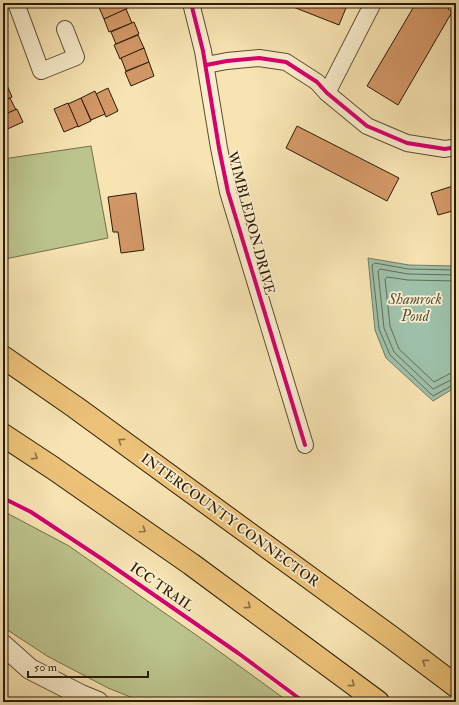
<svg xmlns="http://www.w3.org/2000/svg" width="459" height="705" viewBox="0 0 459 705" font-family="'IM FELL Double Pica',serif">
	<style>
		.green { fill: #bcc48d; stroke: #747049 }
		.water { fill: #9ebfa8; stroke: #707d67 }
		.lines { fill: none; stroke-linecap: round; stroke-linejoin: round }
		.shore { stroke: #646d56; stroke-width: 1 }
		.building { fill: #d49868; stroke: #2b1b05 }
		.minor-casing { stroke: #5e4d30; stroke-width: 18 }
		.tertiary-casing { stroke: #5e4d30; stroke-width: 22 }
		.motorway-casing { stroke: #2b1b05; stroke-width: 24 }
		.minor { stroke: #faedcd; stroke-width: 16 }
		.tertiary { stroke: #faedcd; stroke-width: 20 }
		.motorway { stroke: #ecc279; stroke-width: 22 }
		.cycleway-casing { stroke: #faedcd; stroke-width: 6 }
		.cycleway { stroke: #d6006c; stroke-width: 4 }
		.oneway { stroke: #8c6e3f }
		.labels { text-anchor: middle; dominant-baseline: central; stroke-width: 3.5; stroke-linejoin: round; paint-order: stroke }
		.street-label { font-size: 14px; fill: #2b1b05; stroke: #faedcd }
		.water-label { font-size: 15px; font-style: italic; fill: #53543e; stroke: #faedcd }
	</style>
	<rect width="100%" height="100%" fill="#f7e4b2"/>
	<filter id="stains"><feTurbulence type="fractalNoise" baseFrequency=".005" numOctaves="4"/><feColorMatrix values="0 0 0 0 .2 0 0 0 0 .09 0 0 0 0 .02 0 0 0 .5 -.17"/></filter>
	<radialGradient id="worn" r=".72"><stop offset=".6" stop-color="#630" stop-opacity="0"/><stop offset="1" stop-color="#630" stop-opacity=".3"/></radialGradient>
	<!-- green -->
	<g class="green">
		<path d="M91,146L108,238L5,259L3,258V159Z"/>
		<path d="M3,511L69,546L209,644L289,702H143L108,688L47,656L3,627Z"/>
	</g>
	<!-- water -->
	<path class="water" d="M368,258L409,265L456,266V387L433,401L386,358L375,330Z"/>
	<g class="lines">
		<!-- shore -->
		<g class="shore">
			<path d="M456,270L408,269L375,263L372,265L379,329L390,355L433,396L453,385L456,384"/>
			<path d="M456,275L408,274L380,269L378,271L384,328L394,352L433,389L451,380L456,379"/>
			<path d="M456,281L408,280L387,277L385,279L390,326L399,349L434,382L449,374L456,373"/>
		</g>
	</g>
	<!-- building -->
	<g class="building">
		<path d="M103,3H125L127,9L104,19L98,5Z"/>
		<path d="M283,3H348L339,25Z"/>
		<path d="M416,3H452L448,9L452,12L398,105L367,86Z"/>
		<path d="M126,9L132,23L109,32L104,19Z"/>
		<path d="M134,22L139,34L116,44L111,32Z"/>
		<path d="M138,35L144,48L120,59L114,45Z"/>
		<path d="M144,48L149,62L126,71L121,58Z"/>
		<path d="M149,62L154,76L131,86L125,72Z"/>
		<path d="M6,83L12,97L3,101V85Z"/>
		<path d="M108,88L118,111L106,117L96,94Z"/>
		<path d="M95,91L105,114L91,120L81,98Z"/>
		<path d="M10,98L16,110L3,115V101Z"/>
		<path d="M81,98L91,121L78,127L68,104Z"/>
		<path d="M68,103L78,126L64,132L54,109Z"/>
		<path d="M17,109L23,122L3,131V115Z"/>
		<path d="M297,126L399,178L387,201L286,148Z"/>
		<path d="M456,185V210L438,215L431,193Z"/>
		<path d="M136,193L144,250L121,253L118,232H113L108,197Z"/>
	</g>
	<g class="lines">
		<defs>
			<g id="minor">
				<path d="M16,3L41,71L76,57L65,29"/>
				<path d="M191,3L203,51L219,148L228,192L305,445"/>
				<path d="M206,65L227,61L259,58L286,62L317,82L327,93L367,126L407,143L445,149L456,147"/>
				<path d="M327,93L373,3"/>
			</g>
			<path id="tertiary" d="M3,645L30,669L81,695L98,702"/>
			<g id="motorway">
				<path d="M3,357L75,407L391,637L456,686"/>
				<path d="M3,435L53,468L191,564L378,702"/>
			</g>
		</defs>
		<!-- minor casing -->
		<use href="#minor" class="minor-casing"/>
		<!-- tertiary casing -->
		<use href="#tertiary" class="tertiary-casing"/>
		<!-- motorway casing -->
		<use href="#motorway" class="motorway-casing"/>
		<!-- minor -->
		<use href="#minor" class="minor"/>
		<!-- tertiary -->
		<use href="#tertiary" class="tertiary"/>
		<!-- motorway -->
		<use href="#motorway" class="motorway"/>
		<defs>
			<g id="cycleway">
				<path d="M191,3L203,51L219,148L228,192L305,445"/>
				<path d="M206,65L227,61L259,58L286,62L317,82L327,93L367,126L407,143L445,149L456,147"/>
				<path d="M3,498L31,512L105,561L238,653L304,702"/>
			</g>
		</defs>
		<!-- cycleway casing -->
		<use href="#cycleway" class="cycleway-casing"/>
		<!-- cycleway -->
		<use href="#cycleway" class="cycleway"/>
	</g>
	<!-- one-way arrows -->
	<defs><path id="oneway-chevron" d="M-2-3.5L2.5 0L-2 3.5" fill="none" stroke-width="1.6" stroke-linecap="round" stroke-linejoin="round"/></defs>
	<g class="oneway">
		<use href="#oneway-chevron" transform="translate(121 441) rotate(-144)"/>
		<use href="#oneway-chevron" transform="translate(35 457) rotate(32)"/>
		<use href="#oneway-chevron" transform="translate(143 530) rotate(35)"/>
		<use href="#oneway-chevron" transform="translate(248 606) rotate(37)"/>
		<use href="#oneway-chevron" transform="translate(425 662) rotate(-143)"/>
		<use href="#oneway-chevron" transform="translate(352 684) rotate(36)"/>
	</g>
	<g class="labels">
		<!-- street labels -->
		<g class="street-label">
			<text transform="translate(251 223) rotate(75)">WIMBLEDON DRIVE</text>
			<text transform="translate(230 520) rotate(36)">INTERCOUNTY CONNECTOR</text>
			<text transform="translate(162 587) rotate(35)">ICC TRAIL</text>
		</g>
		<!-- water labels -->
		<g class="water-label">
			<text x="415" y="299">Shamrock<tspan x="415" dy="17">Pond</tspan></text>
		</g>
	</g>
	<!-- margin -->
	<rect width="459" height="705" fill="none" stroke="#f7e4b2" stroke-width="16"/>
	<rect x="4" y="4" width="451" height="697" fill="none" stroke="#2b1b05" stroke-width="2"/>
	<rect x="8" y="8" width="443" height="689" fill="none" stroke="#2b1b05"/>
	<!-- scale -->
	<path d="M28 671v6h120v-6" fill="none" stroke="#2b1b05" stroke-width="2"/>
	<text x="34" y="671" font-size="12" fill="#2b1b05" stroke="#faedcd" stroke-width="3" paint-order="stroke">50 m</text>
	<rect width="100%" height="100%" filter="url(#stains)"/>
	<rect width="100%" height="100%" fill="url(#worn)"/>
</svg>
